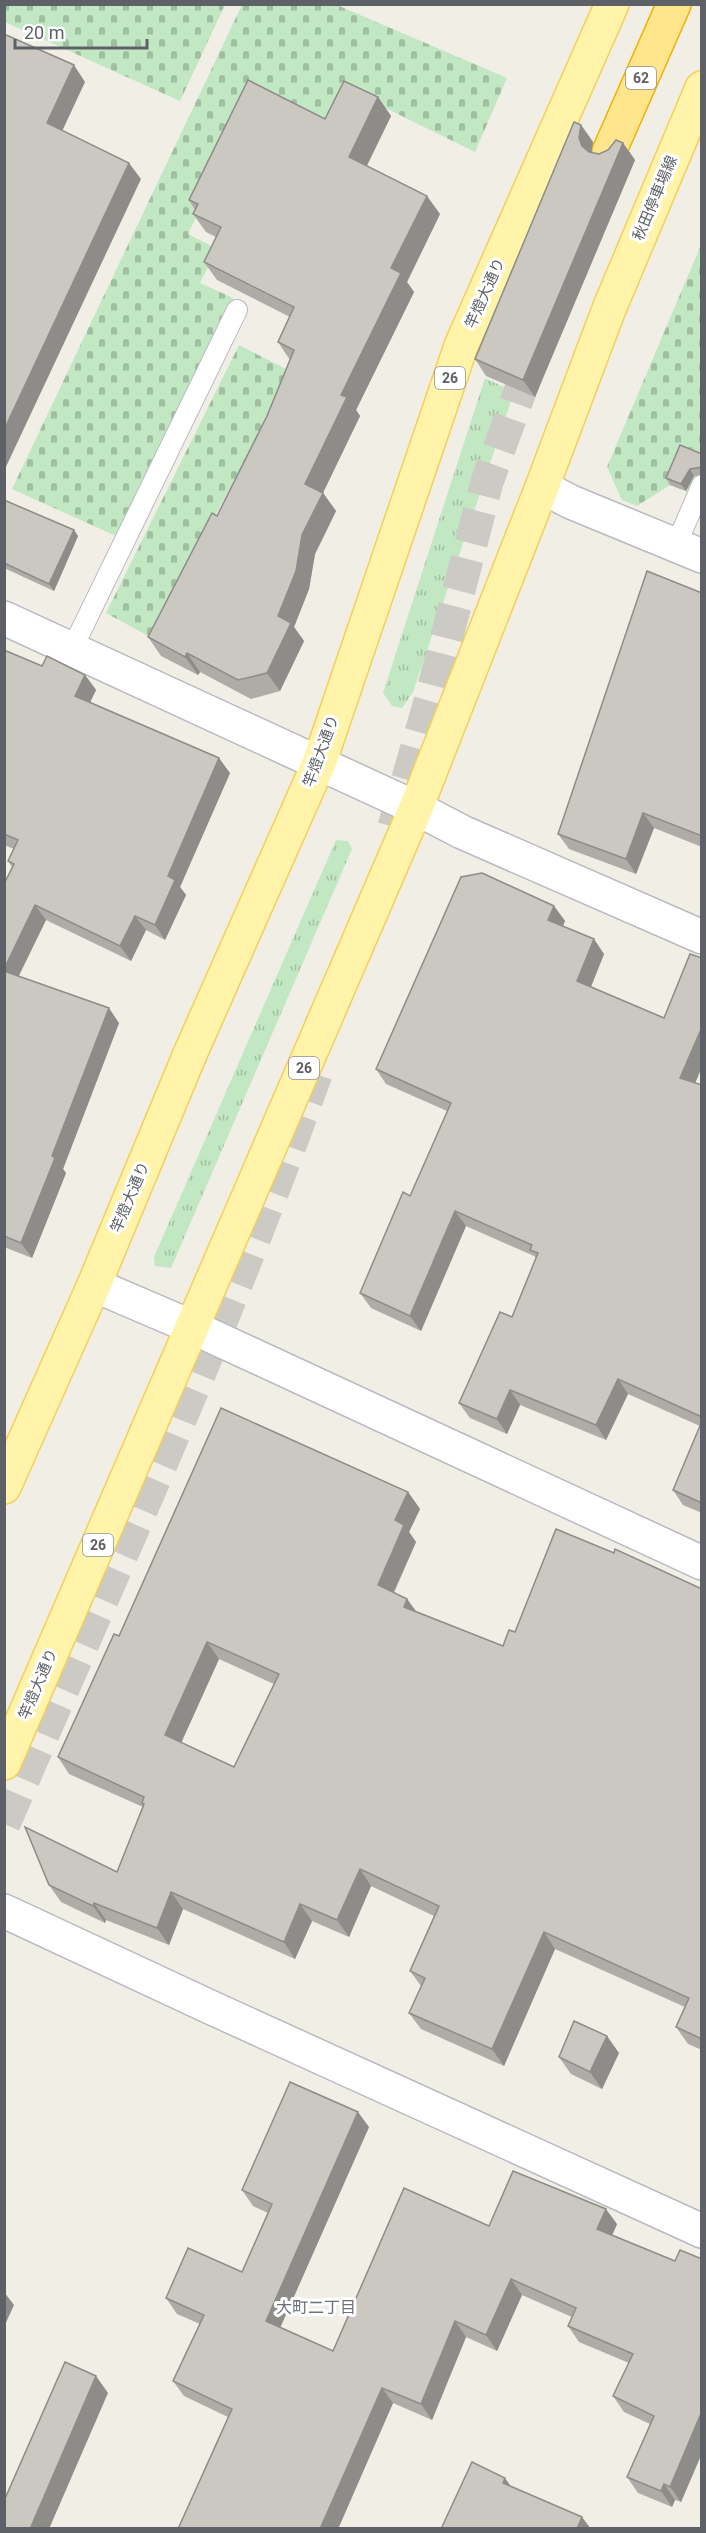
<svg xmlns="http://www.w3.org/2000/svg" width="706" height="2533" viewBox="0 0 706 2533" font-family="Roboto,'Noto Sans JP',sans-serif">
	<style>
		.grass { fill: url(#grass-tufts) }
		.cemetery { fill: url(#cemetery-stones) }
		.lines { fill: none; stroke-linecap: round; stroke-linejoin: round }
		.motorway-tunnel { stroke: #cbcac5; stroke-width: 33; stroke-dasharray: 33 16; stroke-linecap: butt }
		.service-casing { stroke: #b7babf; stroke-width: 22 }
		.minor-casing { stroke: #b7babf; stroke-width: 36 }
		.tertiary-casing { stroke: #b7babf; stroke-width: 36 }
		.primary-casing { stroke: #f6cf57; stroke-width: 36 }
		.motorway-casing { stroke: #f4b000; stroke-width: 36 }
		.service { stroke: #fff; stroke-width: 20 }
		.minor { stroke: #fff; stroke-width: 33 }
		.tertiary { stroke: #fff; stroke-width: 33 }
		.primary { stroke: #fff4aa; stroke-width: 33 }
		.motorway { stroke: #ffe68c; stroke-width: 33 }
		.wall { fill: #afaca7; fill-rule: evenodd }
		.shaded-wall { fill: #8e8c88 }
		.building { fill: #cbc8c2; stroke: #8e8c88; stroke-width: 1.5; fill-rule: evenodd }
		.labels { text-anchor: middle; dominant-baseline: central; stroke-width: 6; stroke-linejoin: round; paint-order: stroke }
		.shield { fill: #fff; stroke: #8e9094; stroke-width: 1.5 }
		.shield-label { font-size: 14px; font-weight: bold; fill: #5d6066 }
		.street-label { font-size: 15px; fill: #5d6066; stroke: #fff }
		.neighbourhood-label { font-size: 16px; fill: #6d7278; stroke: #fff }
	</style>
	<defs>
		<pattern id="grass-tufts" width="24" height="20" patternUnits="userSpaceOnUse" patternTransform="scale(1.5)"><rect width="24" height="20" fill="#c1e8c2"/><path d="M3 7l-1-3M5 7V3M7 7l1-3M15 17l-1-3M17 17v-4M19 17l1-3" fill="none" stroke="#a0bfa1"/></pattern>
		<pattern id="cemetery-stones" width="16" height="16" patternUnits="userSpaceOnUse" patternTransform="scale(1.5)"><rect width="16" height="16" fill="#c1e8c2"/><path d="M2 7V4a2 2 0 0 1 4 0v3zM10 15v-3a2 2 0 0 1 4 0v3z" fill="#a0bfa1"/></pattern>
	</defs>
	<rect width="100%" height="100%" fill="#f0eee5"/>
	<!-- grass -->
	<g class="grass">
		<path d="M485,378L514,392L413,692L402,708L392,706L383,693Z"/>
		<path d="M336,840L348,841L352,849L171,1268L155,1266L154,1257Z"/>
	</g>
	<!-- cemetery -->
	<g class="cemetery">
		<path d="M219,4L224,7L180,101L5,22V5Z"/>
		<path d="M242,5H337L507,78L475,152L351,91L336,125L258,90L188,234L217,249L200,283L233,298L116,536L12,489Z"/>
		<path d="M701,245V497L670,485L637,506L622,500L607,467Z"/>
		<path d="M239,345L292,372L150,637L106,613Z"/>
	</g>
	<g class="lines">
		<!-- motorway-tunnel -->
		<g class="motorway-tunnel">
			<path d="M394,827L431,698L487,482L536,348"/>
			<path d="M4,1824C111,1576 226,1329 316,1074"/>
		</g>
		<defs>
			<g id="service">
				<path d="M676,545L702,485"/>
				<path d="M72,649L237,310"/>
			</g>
			<path id="minor" d="M4,618L416,808L462,832L702,937"/>
			<g id="tertiary">
				<path d="M542,487L571,502L702,556"/>
				<path d="M94,1285L192,1327L702,1563"/>
				<path d="M4,1911L210,2007L702,2231"/>
			</g>
			<g id="primary">
				<path d="M4,1487L94,1285L190,1054L319,763L461,346L612,4"/>
				<path d="M4,1763L416,808L542,487L609,309L702,88"/>
			</g>
			<path id="motorway" d="M609,152L674,4"/>
		</defs>
		<!-- service casing -->
		<use href="#service" class="service-casing"/>
		<!-- minor casing -->
		<use href="#minor" class="minor-casing"/>
		<!-- tertiary casing -->
		<use href="#tertiary" class="tertiary-casing"/>
		<!-- primary casing -->
		<use href="#primary" class="primary-casing"/>
		<!-- motorway casing -->
		<use href="#motorway" class="motorway-casing"/>
		<!-- service -->
		<use href="#service" class="service"/>
		<!-- minor -->
		<use href="#minor" class="minor"/>
		<!-- tertiary -->
		<use href="#tertiary" class="tertiary"/>
		<!-- primary -->
		<use href="#primary" class="primary"/>
		<!-- motorway -->
		<use href="#motorway" class="motorway"/>
	</g>
	<!-- wall -->
	<g class="wall">
		<path d="M378,97L391,116L367,166L440,214L407,282L414,292L356,410L360,416L323,493L336,511L315,554L309,589L294,627L304,641L280,691L251,699L200,672L198,675L161,656L148,637L217,516L267,416L290,360L278,342L290,317L217,280L204,262L216,237L206,232L193,214L195,210L189,200L325,119Z"/>
		<path d="M581,125L593,142L591,152L599,154L623,143L635,160L535,397L486,376L475,359Z"/>
		<path d="M702,454V475L694,476L686,491L670,485L666,478Z"/>
		<path d="M4,500L74,530L78,536L54,591L4,568Z"/>
		<path d="M702,593V847L654,828L636,874L569,849L558,834Z"/>
		<path d="M4,650L42,666L85,675L96,690L90,702L230,773L180,887L186,895L165,940L146,930L131,961L46,920L19,976L119,1023L63,1169L66,1173L32,1258L4,1247V884L12,867L8,861L14,849L4,845Z"/>
		<path d="M554,906L565,921L563,926L604,954L591,987L695,1083L702,1085V1513L683,1505L673,1490L700,1426L628,1394L606,1440L520,1405L507,1434L470,1418L459,1403L512,1317L536,1258L534,1256L466,1226L421,1331L371,1308L360,1293L410,1196L447,1111L386,1084L376,1069Z"/>
		<path d="M408,1492L420,1509L409,1532L416,1542L394,1593L407,1599L416,1611L503,1646L515,1632L702,1589V2050L688,2044L676,2027L685,2007L555,1949L504,2066L421,2029L409,2013L421,1986L410,1971L434,1916L371,1886L349,1937L312,1921L295,1959L183,1909L169,1945L106,1920L105,1923L61,1902L49,1885L117,1872L143,1807L69,1774L58,1757L119,1636ZM219,1659L274,1684L234,1767L181,1743Z"/>
		<path d="M619,2053L602,2089L571,2074L559,2057Z"/>
		<path d="M369,2127L280,2328L333,2351L489,2226L617,2224L612,2235L675,2261L702,2259V2453L681,2502L675,2500L672,2507L638,2493L627,2477L650,2424L624,2412L613,2396L629,2363L579,2342L568,2326L572,2317L522,2295L497,2351L466,2337L432,2420L393,2403L338,2529H178L228,2417L184,2396L173,2381L200,2324L177,2314L166,2298L242,2272L268,2213L253,2206L242,2190Z"/>
	</g>
	<!-- shaded-wall -->
	<g class="shaded-wall">
		<path d="M74,65L85,82L58,140L47,123Z"/>
		<path d="M378,97L391,116L362,175L349,157Z"/>
		<path d="M581,125L593,142L591,155L582,146L579,138Z"/>
		<path d="M623,143L635,160L535,397L523,380Z"/>
		<path d="M129,163L141,179L4,471V430Z"/>
		<path d="M427,196L440,214L407,282L414,292L356,410L360,416L318,503L305,484L391,268Z"/>
		<path d="M690,469L694,476L686,491L681,484Z"/>
		<path d="M323,493L336,511L315,554L309,589L294,627L304,641L280,691L267,673L278,616L302,535Z"/>
		<path d="M74,530L78,536L54,591L49,584Z"/>
		<path d="M187,653L200,672L198,675L185,657Z"/>
		<path d="M85,675L96,690L86,711L75,696Z"/>
		<path d="M219,758L230,773L180,887L186,895L165,940L155,925L168,876Z"/>
		<path d="M643,813L654,828L636,874L626,859Z"/>
		<path d="M35,905L46,920L14,985L4,972V969Z"/>
		<path d="M554,906L565,921L559,935L548,920Z"/>
		<path d="M135,916L146,930L131,961L120,946Z"/>
		<path d="M594,939L604,954L587,996L577,981Z"/>
		<path d="M109,1008L119,1023L63,1169L66,1173L32,1258L21,1243L52,1156Z"/>
		<path d="M702,1027V1067L691,1093L680,1078Z"/>
		<path d="M455,1211L466,1226L421,1331L410,1316Z"/>
		<path d="M618,1379L628,1394L606,1440L596,1425Z"/>
		<path d="M510,1390L520,1405L507,1434L497,1419Z"/>
		<path d="M408,1492L420,1509L409,1532L416,1542L389,1602L378,1585L395,1520Z"/>
		<path d="M407,1599L419,1616L404,1607Z"/>
		<path d="M207,1642L219,1659L177,1752L165,1735Z"/>
		<path d="M360,1869L371,1886L349,1937L337,1920Z"/>
		<path d="M171,1892L183,1909L169,1945L157,1928Z"/>
		<path d="M94,1903L106,1920L105,1923L93,1906Z"/>
		<path d="M300,1904L312,1921L295,1959L284,1942Z"/>
		<path d="M544,1932L555,1949L504,2066L492,2049Z"/>
		<path d="M607,2036L619,2053L602,2089L590,2072Z"/>
		<path d="M358,2112L369,2127L276,2337L266,2321Z"/>
		<path d="M606,2209L617,2224L608,2245L597,2229Z"/>
		<path d="M511,2279L522,2295L497,2351L486,2335Z"/>
		<path d="M4,2292L14,2305L4,2327Z"/>
		<path d="M455,2321L466,2337L432,2420L421,2404Z"/>
		<path d="M96,2376L108,2393L49,2529H30Z"/>
		<path d="M382,2388L393,2403L338,2529H320Z"/>
		<path d="M702,2411V2453L681,2502L670,2487Z"/>
		<path d="M505,2478L517,2495L503,2483Z"/>
		<path d="M664,2484L675,2500L672,2507L661,2491Z"/>
		<path d="M582,2517L591,2529H577Z"/>
	</g>
	<!-- building -->
	<g class="building">
		<path d="M4,34L74,65L47,123L129,163L4,430Z"/>
		<path d="M248,80L325,119L344,81L378,97L349,157L427,196L391,268L401,273L341,395L347,397L305,484L323,493L302,535L296,571L278,616L291,623L267,673L238,680L187,653L185,657L148,637L212,513L217,516L267,416L294,350L278,342L294,307L204,262L221,227L193,214L198,204L189,200Z"/>
		<path d="M574,122L581,125L579,138L582,146L589,152L599,154L608,150L616,140L623,143L523,380L475,359Z"/>
		<path d="M680,445L702,454V467L690,469L681,484L666,478Z"/>
		<path d="M4,500L74,530L49,584L4,563Z"/>
		<path d="M647,571L702,593V836L643,813L626,859L558,834Z"/>
		<path d="M4,650L42,666L47,656L85,675L75,696L219,758L168,876L175,880L155,925L135,916L120,946L35,905L4,969V884L14,864L8,861L18,840L4,834Z"/>
		<path d="M482,873L554,906L548,920L594,939L577,981L664,1018L690,954L702,958V1027L680,1078L702,1085V1417L618,1379L596,1425L510,1390L497,1419L459,1403L500,1312L512,1317L538,1253L530,1250L532,1245L455,1211L410,1316L360,1293L403,1192L410,1196L451,1103L376,1069L461,877Z"/>
		<path d="M4,971L109,1008L52,1156L55,1158L21,1243L4,1236Z"/>
		<path d="M221,1408L408,1492L395,1520L404,1525L378,1585L407,1599L404,1607L503,1646L509,1630L515,1632L556,1529L614,1553L615,1549L702,1589V2039L676,2027L689,1998L544,1932L492,2049L409,2013L425,1978L410,1971L439,1906L360,1869L337,1920L300,1904L284,1942L171,1892L157,1928L94,1903L93,1906L49,1885L25,1827L117,1872L144,1804L142,1803L144,1797L58,1757L114,1634L119,1636ZM207,1642L279,1674L234,1767L165,1735Z"/>
		<path d="M702,1421V1503L673,1490Z"/>
		<path d="M574,2021L607,2036L590,2072L559,2057Z"/>
		<path d="M290,2082L358,2112L266,2321L333,2351L404,2188L489,2226L513,2171L606,2209L597,2229L675,2261L680,2250L702,2259V2411L670,2487L664,2484L661,2491L627,2477L654,2416L613,2396L633,2354L568,2326L576,2308L511,2279L486,2335L455,2321L421,2404L382,2388L320,2529H178L232,2409L173,2381L204,2315L166,2298L188,2248L242,2272L272,2204L242,2190Z"/>
		<path d="M65,2362L96,2376L30,2529H4V2501Z"/>
		<path d="M472,2462L505,2478L503,2483L582,2517L577,2529H441Z"/>
	</g>
	<g class="labels">
		<!-- shield labels -->
		<g class="shield">
			<rect x="626" y="67" width="30" height="22" rx="4.5"/>
			<rect x="435" y="367" width="30" height="22" rx="4.5"/>
			<rect x="289" y="1057" width="30" height="22" rx="4.5"/>
			<rect x="83" y="1534" width="30" height="22" rx="4.5"/>
		</g>
		<g class="shield-label">
			<text x="641" y="78">62</text>
			<text x="450" y="378">26</text>
			<text x="304" y="1068">26</text>
			<text x="98" y="1545">26</text>
		</g>
		<!-- street labels -->
		<g class="street-label">
			<text transform="translate(655 198) rotate(-67)">秋田停車場線</text>
			<text transform="translate(485 293) rotate(-66)">竿燈大通り</text>
			<text transform="translate(321 751) rotate(-70)">竿燈大通り</text>
			<text transform="translate(130 1197) rotate(-67)">竿燈大通り</text>
			<text transform="translate(38 1684) rotate(-67)">竿燈大通り</text>
		</g>
		<!-- neighbourhood labels -->
		<g class="neighbourhood-label">
			<text x="316" y="2307">大町二丁目</text>
		</g>
	</g>
	<!-- border -->
	<rect width="706" height="2533" fill="none" stroke="#5d6066" stroke-width="12"/>
	<!-- scale -->
	<path d="M15 39v9h132v-9" fill="none" stroke="#5d6066" stroke-width="3"/>
	<text x="24" y="39" font-size="18" fill="#5d6066" stroke="#ffffff" stroke-width="4.5" paint-order="stroke">20 m</text>
</svg>
